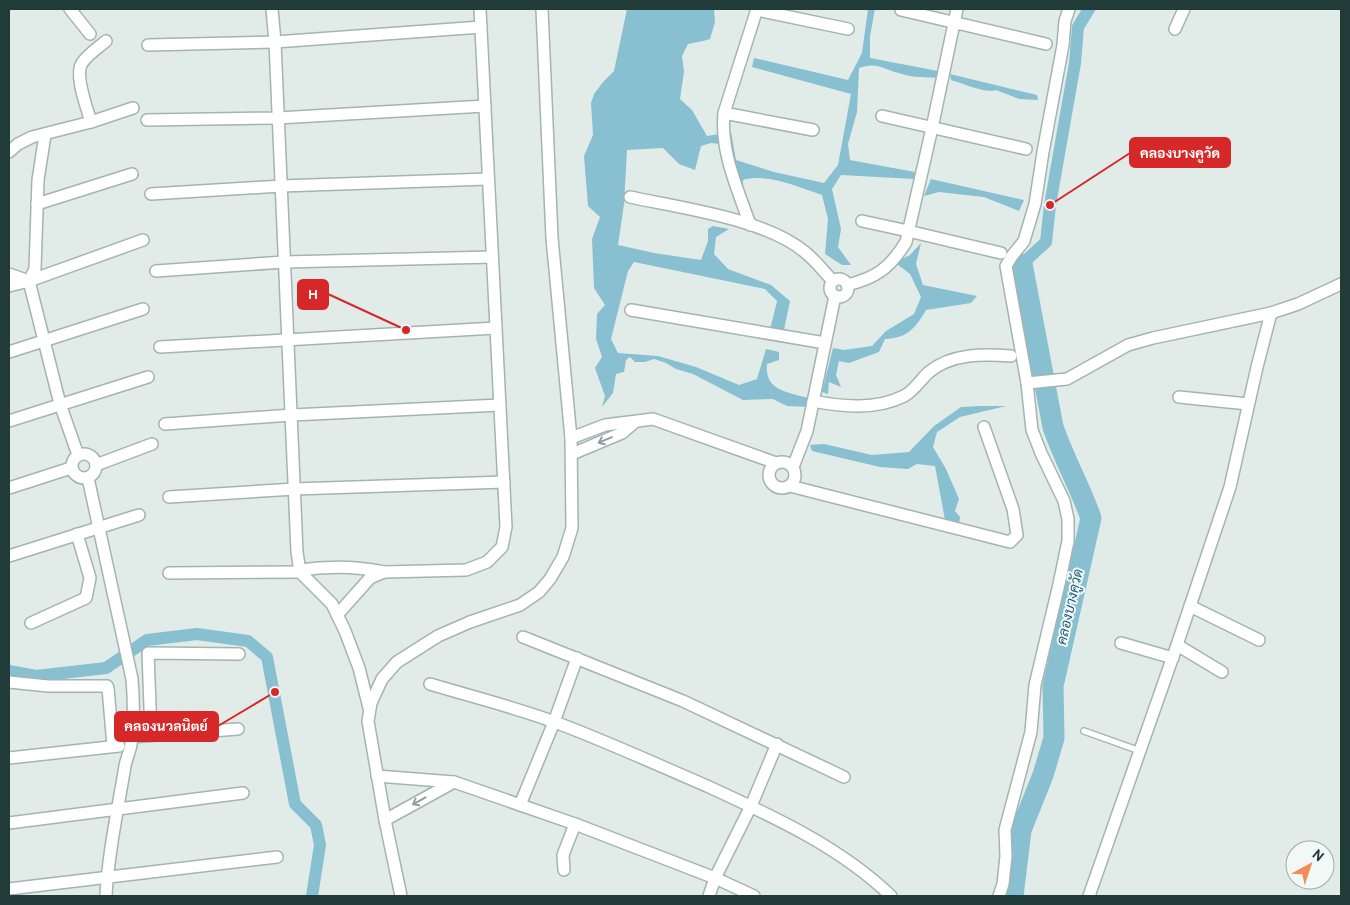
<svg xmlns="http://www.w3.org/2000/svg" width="1350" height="905" viewBox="0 0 1350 905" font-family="Overpass,Sarabun,sans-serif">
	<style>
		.water { fill: #88bfd1 }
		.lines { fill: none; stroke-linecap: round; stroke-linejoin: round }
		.canal { stroke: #88bfd1; stroke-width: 12 }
		.river { stroke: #88bfd1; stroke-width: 21 }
		.service-casing { stroke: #a4b4b0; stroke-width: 8 }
		.minor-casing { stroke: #a4b4b0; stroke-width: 14 }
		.service { stroke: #fff; stroke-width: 5.5 }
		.minor { stroke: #fff; stroke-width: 11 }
		.oneway { stroke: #909e9c }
		.labels { text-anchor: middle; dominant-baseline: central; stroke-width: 4; stroke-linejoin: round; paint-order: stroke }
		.water-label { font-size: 14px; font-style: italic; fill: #1b5f78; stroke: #f1f8f5 }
		.leader { fill: none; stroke: #d62828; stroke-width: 2 }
		.callout-dot { fill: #d62828; stroke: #f1f8f5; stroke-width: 2 }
		.callout { fill: #d62828; stroke: #d62828; stroke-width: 2 }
		.callout-label { font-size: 14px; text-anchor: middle; font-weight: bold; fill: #fff }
	</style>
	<rect width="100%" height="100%" fill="#e1ece8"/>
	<!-- water -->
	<g class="water">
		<path d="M627,9H714L715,22L710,39L703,41L688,44L682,56L684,72L680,99L692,110L707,136L731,132L736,160L774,172L824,183L838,165L851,94L752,67L754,58L848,80L862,53L868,9H875L870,36V58L938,71L939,78C927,77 913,78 902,74C884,70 878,61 859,68L857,112L848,144L850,160L915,172L914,179L841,175L832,189L841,229L838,247L851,265H842L825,254L828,219L822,195C798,187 768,173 743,180L742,201L720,144L711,143L701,146L695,170L679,164L663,148L627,150L624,204L618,245L654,253L701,260L708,241V229L713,226L729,229L716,237L714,254L728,269L771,285L790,301L784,330H770L777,301L765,289L634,262L628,271L611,339L618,353L658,356L696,367L739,385L757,379L766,349L779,352V360L767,364C764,392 790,392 811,399L809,407L787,406L773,399L743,400L693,374L676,369L666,363L654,359L645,362H635L630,357L626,360L624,372L616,374L613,393L602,407L605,396L595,368L602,357L596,339L597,314L605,305L594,288L592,239L600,217L588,206L584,156L593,135L591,103L594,94L603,82L614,71Z"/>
		<path d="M950,74L1037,95L1038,100L1019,99L996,90C986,94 962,83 951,80Z"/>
		<path d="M931,179L1024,200L1019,211L984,197L939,192L924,196Z"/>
		<path d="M921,243L916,264L923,285L977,296L971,303L926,310C915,329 907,338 885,339L879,352L849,363L839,361L836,375L841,387L829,382L828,394L822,392L833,348L844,350L872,346L886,331L914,314L921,297L910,274L897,264L902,259L910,255Z"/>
		<path d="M980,406H1006L960,417L937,432L933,447L946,469L959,499L955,511L960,517L959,524L945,520L935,466L917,464L908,469L880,467L812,451L810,445L824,444L872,455L909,452L934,426L961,407Z"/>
	</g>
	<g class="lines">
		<!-- canal -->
		<g class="canal">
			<path d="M1022,264L1046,242L1050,205L1075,63L1078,27L1089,9"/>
			<path d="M9,671L36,676L106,668L147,640L197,634L248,641L267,657L295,804L316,825L320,845L312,896"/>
		</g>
		<!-- river -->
		<path class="river" d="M1013,896L1021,830L1043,775L1054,738L1053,686L1091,518C1080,487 1064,459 1053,427L1022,264"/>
		<defs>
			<path id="service" d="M1084,731L1140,751"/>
			<g id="minor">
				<path d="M70,9L90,34"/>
				<path d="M272,9L275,42L297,552L300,572L332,604L345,631L359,668L369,708"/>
				<path d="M757,10L848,29"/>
				<path d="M901,10L1046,44"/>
				<path d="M1175,29L1184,9"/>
				<path d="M148,45L275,42L481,27"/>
				<path d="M724,113L813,130"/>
				<path d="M882,116L1026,149"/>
				<path d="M147,120L278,118L485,106"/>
				<path d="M91,122C87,108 74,75 82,63C88,54 99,47 106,41"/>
				<path d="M45,135L38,180L35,269L29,281L60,404L78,455"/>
				<path d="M9,152L18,144L32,137L91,122L133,108"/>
				<path d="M151,194L281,186L488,179"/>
				<path d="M630,197C681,208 767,219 806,253C816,261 824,272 833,281"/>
				<path d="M37,204L132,174"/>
				<path d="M862,221L908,231L1001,253"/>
				<path d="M750,225C738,189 720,152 724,113L757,9"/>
				<path d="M156,271L284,262L492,257"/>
				<path d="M9,274L29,281"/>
				<circle cx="839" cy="288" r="9"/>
				<path d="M847,285C876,278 890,268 906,242L932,128L957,9"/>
				<path d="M9,286L29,281L143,240"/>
				<path d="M631,310L825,343"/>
				<path d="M160,347L496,328"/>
				<path d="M9,352L143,309"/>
				<path d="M1027,383L1067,379L1128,345L1153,338L1271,313L1298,304L1341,284"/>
				<path d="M1179,397L1248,404"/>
				<path d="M813,401C843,407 876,410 904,396C914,391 921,379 929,372C952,353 984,354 1011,356"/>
				<path d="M9,421L148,377"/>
				<path d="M165,424L292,415L500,405"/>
				<path d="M571,438L605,425L653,419L776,463"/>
				<path d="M572,454L622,433L635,422"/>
				<circle cx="84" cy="466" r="12"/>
				<circle cx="782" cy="475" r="13"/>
				<path d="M96,465L152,444"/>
				<path d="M793,467L807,431L835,296"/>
				<path d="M88,478L132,679C134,701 134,722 131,744C130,752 126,759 125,766C118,809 108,853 106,896"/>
				<path d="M790,486L1010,542L1017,535L1013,509L984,427"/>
				<path d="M9,488L71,468"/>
				<path d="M169,497L295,489L504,482"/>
				<path d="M9,556L139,515"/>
				<path d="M300,570C328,566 356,566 384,572"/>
				<path d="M169,573L300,572"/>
				<path d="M1190,606L1259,640"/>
				<path d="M337,615L370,578L384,572L466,570L487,562L502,547L506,527L480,9"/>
				<path d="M31,623L86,598L90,578L77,534"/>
				<path d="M523,637L683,701L844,777"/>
				<path d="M1121,643L1173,658"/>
				<path d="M1177,645L1222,672"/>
				<path d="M9,682L48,686H107L108,688L113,746"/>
				<path d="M430,684C473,697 518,708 560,724C610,743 658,765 707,786C772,816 839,846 891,896"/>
				<path d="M151,734L148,653L239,654"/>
				<path d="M131,737L238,729"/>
				<path d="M9,758L119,746"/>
				<path d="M377,776L454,782L575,824L715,878L754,896"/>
				<path d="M520,805L554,722L577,658"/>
				<path d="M385,820L454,782"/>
				<path d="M9,823L243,793"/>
				<path d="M564,870L563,855L575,824"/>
				<path d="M9,889L277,857"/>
				<path d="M401,896L385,820L368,721L371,703L382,679L397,662L438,636L470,622L520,605L539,592L550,579L563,557L572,528L571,438L552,238L542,9"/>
				<path d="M709,896L715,878L751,806L777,744"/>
				<path d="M999,896L1003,884L1006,856L1005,830L1031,732L1035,685L1059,584L1068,541V519L1064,501L1041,453L1032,430L1027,383L1006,266L1012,256L1024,241L1035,204L1043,152L1063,45L1065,21L1069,9"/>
				<path d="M1089,896L1177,645L1230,487L1257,367L1271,313"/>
			</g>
		</defs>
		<!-- service casing -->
		<use href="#service" class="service-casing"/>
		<!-- minor casing -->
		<use href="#minor" class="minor-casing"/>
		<!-- service -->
		<use href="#service" class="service"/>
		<!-- minor -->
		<use href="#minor" class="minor"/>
	</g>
	<!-- one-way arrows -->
	<defs><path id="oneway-shaft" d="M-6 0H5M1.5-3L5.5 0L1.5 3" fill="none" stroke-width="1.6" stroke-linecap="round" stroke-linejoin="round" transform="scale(1.25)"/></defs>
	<g class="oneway">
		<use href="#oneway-shaft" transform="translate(605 440) rotate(157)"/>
		<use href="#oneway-shaft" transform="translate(419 801) rotate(151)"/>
	</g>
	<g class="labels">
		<!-- water labels -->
		<g class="water-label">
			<text transform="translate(1071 607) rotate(-77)">คลองบางคูวัด</text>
		</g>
	</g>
	<!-- callouts -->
	<path class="leader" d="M1050 205L1130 153M406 330L328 294M275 692L218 726"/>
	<g class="callout-dot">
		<circle cx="1050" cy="205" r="5"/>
		<circle cx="406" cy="330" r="5"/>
		<circle cx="275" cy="692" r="5"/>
	</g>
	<g class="callout">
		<rect x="1130" y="138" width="100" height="29" rx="5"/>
		<rect x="298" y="280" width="30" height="29" rx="5"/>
		<rect x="115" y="712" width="103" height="29" rx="5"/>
	</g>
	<g class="callout-label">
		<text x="1180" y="158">คลองบางคูวัด</text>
		<text x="313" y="299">H</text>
		<text x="166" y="731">คลองนวลนิตย์</text>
	</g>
	<!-- border -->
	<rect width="1350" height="905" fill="none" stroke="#213c38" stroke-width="20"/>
	<!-- north arrow -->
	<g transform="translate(1310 865) rotate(40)"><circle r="24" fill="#f1f8f5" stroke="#9eada9"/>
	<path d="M0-4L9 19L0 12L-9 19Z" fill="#f28d58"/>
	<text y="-8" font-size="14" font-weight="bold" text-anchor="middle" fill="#213c38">N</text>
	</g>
</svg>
